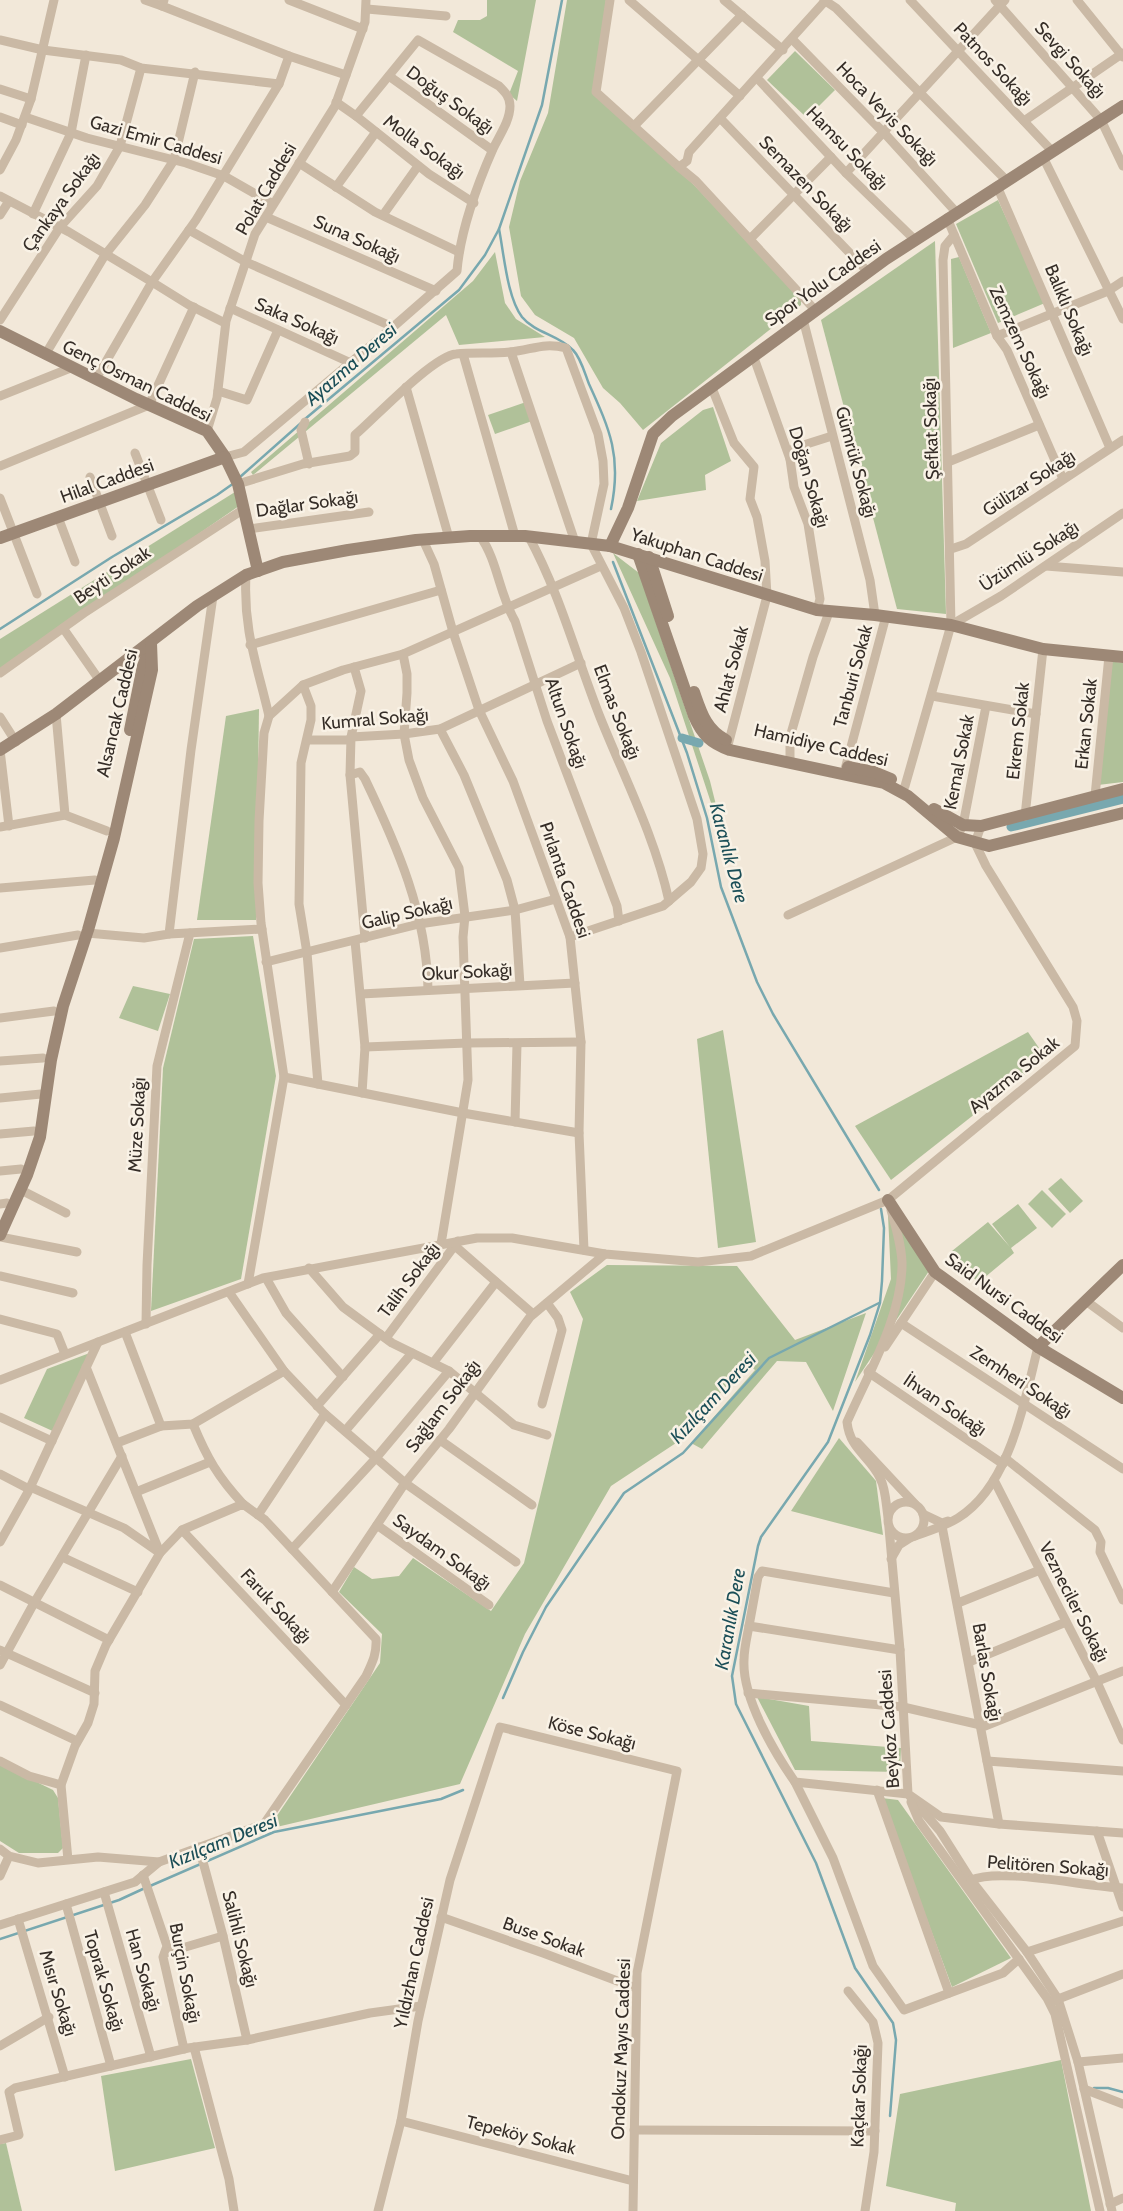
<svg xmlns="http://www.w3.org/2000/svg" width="1123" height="2211" viewBox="0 0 1123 2211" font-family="Cabin,sans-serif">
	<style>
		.green { fill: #b0c199 }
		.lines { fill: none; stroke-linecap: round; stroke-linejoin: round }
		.stream { stroke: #78a8af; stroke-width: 2.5 }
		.canal { stroke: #78a8af; stroke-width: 9 }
		.street { stroke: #cab9a5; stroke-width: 9 }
		.secondary { stroke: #9d8876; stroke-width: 12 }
		.labels { text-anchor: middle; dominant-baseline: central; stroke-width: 5; stroke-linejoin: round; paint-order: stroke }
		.street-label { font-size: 18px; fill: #352d27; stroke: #f9f2e6 }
		.water-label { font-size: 19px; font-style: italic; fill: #1b4e57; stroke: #f9f2e6 }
	</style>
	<rect width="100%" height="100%" fill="#f2e8d9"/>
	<!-- green -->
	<g class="green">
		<path d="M487,0H536L517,101L509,94L518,71L453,32L458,20H480L487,16Z"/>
		<path d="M567,0H606L594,93L693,184L801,297V305L643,430L620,403L603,388L574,338L535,315L521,296L509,227L520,181L548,113Z"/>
		<path d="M795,51L835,90L807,118L767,80Z"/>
		<path d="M998,200L1045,303L998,323L956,224Z"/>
		<path d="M935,241L946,614L897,609L821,320Z"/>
		<path d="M495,252L505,303L516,319L545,337L459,345L446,315L253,475L251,472L473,281Z"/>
		<path d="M959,257L991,333L953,348L951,259Z"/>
		<path d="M526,402L532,421L495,434L488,415Z"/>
		<path d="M713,407L731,461L705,475L706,490L637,501L661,443L703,410Z"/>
		<path d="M235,492L239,506L0,671V639Z"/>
		<path d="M613,553L639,573L710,781L717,809H713L670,678Z"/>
		<path d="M1109,661L1123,663V782L1098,785Z"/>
		<path d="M259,709L256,920H197L226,716Z"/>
		<path d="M253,936L276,1076L241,1279L151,1311L163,1068L194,939Z"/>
		<path d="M133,986L170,994L158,1031L119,1018Z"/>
		<path d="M723,1030L756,1242L718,1248L697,1039Z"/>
		<path d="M1028,1032L1046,1058L891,1180L855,1126Z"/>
		<path d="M1061,1178L1083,1201L1070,1213L1048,1189Z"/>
		<path d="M1042,1190L1066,1214L1052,1228L1028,1204Z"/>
		<path d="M1018,1204L1037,1228L1011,1248L1014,1253L978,1283L952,1251L988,1222L1010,1247L992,1224Z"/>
		<path d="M893,1213L929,1271L855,1382L891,1279L888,1215Z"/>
		<path d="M607,1265L737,1266L795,1340L866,1313L833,1411L806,1362L777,1361L702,1449L691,1443L755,1370L747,1363L676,1443L611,1486L525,1634L460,1784L268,1829L380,1663L382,1634L339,1592L354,1567L372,1579L399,1576L413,1558L491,1611L524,1563L583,1319L570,1292Z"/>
		<path d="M95,1351L57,1433L24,1418L47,1369Z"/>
		<path d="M839,1438L876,1481L883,1535L791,1511Z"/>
		<path d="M757,1697L809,1706L811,1741L901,1748L900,1772L795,1770Z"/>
		<path d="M0,1764L53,1790L58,1798L63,1848L58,1853H19L0,1841Z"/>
		<path d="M882,1798L898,1800L1011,1958L952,1987Z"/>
		<path d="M191,2059L215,2148L115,2171L101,2076Z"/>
		<path d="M1061,2060L1091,2211H955L956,2203L886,2186L900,2094Z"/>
		<path d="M6,2143L22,2211H0V2144Z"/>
	</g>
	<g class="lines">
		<!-- stream -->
		<g class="stream">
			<path d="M499,229C504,254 507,297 522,317C535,333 559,335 573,350C581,358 585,374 589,384C610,430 622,457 611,509"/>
			<path d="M305,419L459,290L485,255L499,229L542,105L562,0"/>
			<path d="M240,477L301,423"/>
			<path d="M613,562L687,753L707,818L721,887L757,982L773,1014L879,1190"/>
			<path d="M0,629L112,557L217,495L234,483"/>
			<path d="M881,1209L884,1228L882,1281L880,1303L870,1335L828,1442L761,1537L758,1546L732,1676L736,1704L816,1863L855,1968L893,2023L896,2040L890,2116"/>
			<path d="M503,1698L523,1652L546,1607L624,1493L683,1453L769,1358L879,1303"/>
			<path d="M150,1886L274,1832L441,1799L463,1790"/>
			<path d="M0,1939L119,1900L145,1888"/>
			<path d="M1094,2088H1108L1123,2092"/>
		</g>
		<!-- canal -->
		<g class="canal">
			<path d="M682,738L699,743"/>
			<path d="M1011,827L1123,799"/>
		</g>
		<!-- street -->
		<g class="street">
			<path d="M145,0L162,6"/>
			<path d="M289,0L363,29"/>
			<path d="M610,0L596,92L679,167"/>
			<path d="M629,0L740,96"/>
			<path d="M724,0L783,50"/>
			<path d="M824,0L836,8L1006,180"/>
			<path d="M910,0L1052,151"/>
			<path d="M995,0L1101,120L1123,166"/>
			<path d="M1077,0L1123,57"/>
			<path d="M367,9L446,16"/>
			<path d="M792,39L887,136L956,212"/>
			<path d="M0,40L43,50L121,60L141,68L279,84L289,56L162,6L164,0"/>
			<path d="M289,56L346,75"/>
			<path d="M389,76L492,150"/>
			<path d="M757,78L846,173L915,240"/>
			<path d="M0,89L31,99L54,0"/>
			<path d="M356,116L429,174L474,203"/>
			<path d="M0,117L22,125"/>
			<path d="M25,117L87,138L186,163L224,176L273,204"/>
			<path d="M720,118L868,272"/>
			<path d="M1024,121L1123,53"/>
			<path d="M635,125L742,15"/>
			<path d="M1043,157L1123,319"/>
			<path d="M299,163L375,212L459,252"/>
			<path d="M0,170L16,140L31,99"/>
			<path d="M846,173L1005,0"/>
			<path d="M997,186L1110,448"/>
			<path d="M336,187L376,132"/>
			<path d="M0,196L69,232L152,282L96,379"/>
			<path d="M33,214L71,133L86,55"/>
			<path d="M0,215L9,201"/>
			<path d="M383,215L418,166"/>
			<path d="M266,217L436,291"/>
			<path d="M947,218L997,336L1007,350L1063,479"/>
			<path d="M189,230L246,262L393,327L457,271C460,233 477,185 493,149C499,136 510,121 510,106C510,97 505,92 499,86L418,40L356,116L336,102"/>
			<path d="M750,239L831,157"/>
			<path d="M230,308L351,363"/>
			<path d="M815,310L696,181L679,167L687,161L689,152L826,0"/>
			<path d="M803,319L870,580L875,615"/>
			<path d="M0,320L60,227L97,186L120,146L141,68"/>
			<path d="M225,323L189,305L152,282L196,220L279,84"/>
			<path d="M997,336L1108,291L1123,281"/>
			<path d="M511,352L575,542"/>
			<path d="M463,354L515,536"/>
			<path d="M45,355L105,255L145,205L174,160L195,72"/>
			<path d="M753,355L790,459L794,487L808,524L820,599L817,610"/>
			<path d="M406,387L449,538"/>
			<path d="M712,388L734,443L754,467L750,499L757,517L765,561L767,596L728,745"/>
			<path d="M218,391L247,400L278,330"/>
			<path d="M0,396L73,367"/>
			<path d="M305,422L301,430L309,464"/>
			<path d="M207,431L217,398L226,321L255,234L335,106L365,22L366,0"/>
			<path d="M135,453L161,520"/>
			<path d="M225,457L244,452L393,327"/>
			<path d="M790,459L794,448L832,436"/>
			<path d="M948,462L1039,425"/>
			<path d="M0,466L149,405L194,307"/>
			<path d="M90,477L112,536"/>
			<path d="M238,484L303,464L350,456L355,452V435C375,418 433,356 456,354C473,352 492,354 510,352C532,350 543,342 566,348L598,434L603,461L604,484L591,544L624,608L641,652L697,819L703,854L701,868L691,882L663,906L570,937"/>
			<path d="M0,498L37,594"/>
			<path d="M58,517L75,562"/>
			<path d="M249,529L369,512"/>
			<path d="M480,536C498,561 499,594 515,621L547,721L617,906L619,921"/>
			<path d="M529,537C560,594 576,656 600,717C624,777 655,837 669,901"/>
			<path d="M423,540L434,564L453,632L479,710L513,781L570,937L581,1042L579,1133L584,1250"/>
			<path d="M951,549L966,544L1123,440"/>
			<path d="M1046,566L1123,572"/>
			<path d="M246,575C243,630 257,664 269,716"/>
			<path d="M951,625L1001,596L1123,513"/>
			<path d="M63,628L100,681"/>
			<path d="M250,645L441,590"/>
			<path d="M403,654L407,674V693L404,734L409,760L423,798L459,868L465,916L463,937L468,1080L441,1244"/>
			<path d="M354,667L361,691L351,737L350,775L365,938"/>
			<path d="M0,673L84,613L244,509"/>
			<path d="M303,685L311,706V720L301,763L299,904L307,953L318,1084L463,1113L579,1133"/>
			<path d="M932,696L1036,714"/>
			<path d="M56,714L65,815"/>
			<path d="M0,717L16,742"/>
			<path d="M440,729L464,775L507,880L515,910L520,985"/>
			<path d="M307,740H349L351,737L404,734L440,729L581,663"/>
			<path d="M0,750L9,826"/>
			<path d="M790,763V737L813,657L829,612"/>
			<path d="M844,773L886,616"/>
			<path d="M350,775L360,772L365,779C397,846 427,914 428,990"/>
			<path d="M901,792L905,786L951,625L943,260L945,246L954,235"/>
			<path d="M1095,796L1109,656"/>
			<path d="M1025,816L1043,649"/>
			<path d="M0,827L65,815L107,831"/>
			<path d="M0,888L95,880"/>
			<path d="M788,915L957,837L963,825L986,706"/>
			<path d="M87,933L144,938L169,934L191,750L213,596"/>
			<path d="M169,934L262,929"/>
			<path d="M355,941L365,1047L467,1043L581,1042"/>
			<path d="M0,948L78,935"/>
			<path d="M266,962L419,924L515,910L556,899"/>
			<path d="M361,994L575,983"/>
			<path d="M0,1018L54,1011"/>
			<path d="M0,1061L43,1058"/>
			<path d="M284,1077L261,923L258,883L259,821L264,733L269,716L303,685L343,670L403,654L601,566"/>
			<path d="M362,1093L365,1047"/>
			<path d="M0,1098L41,1094"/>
			<path d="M515,1122L517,1044"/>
			<path d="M0,1134L34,1131"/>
			<path d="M0,1171L21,1169"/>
			<path d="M21,1190L66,1213"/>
			<path d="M0,1204L7,1203"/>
			<path d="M0,1237L77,1252"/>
			<path d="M455,1246L533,1314"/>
			<path d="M309,1268L343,1307L392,1343L449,1371"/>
			<path d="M0,1276L73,1293"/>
			<path d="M266,1278L286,1313L343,1377"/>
			<path d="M248,1284L284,1077L318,1084"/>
			<path d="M1086,1301L1123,1328"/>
			<path d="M0,1319L57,1334L65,1354"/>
			<path d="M901,1323L1123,1469"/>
			<path d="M146,1324L147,1265L157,1066L190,933"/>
			<path d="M386,1338L458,1241"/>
			<path d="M885,1347L935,1272"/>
			<path d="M433,1363L496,1282"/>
			<path d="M871,1368L868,1372L1003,1464"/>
			<path d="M0,1380L263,1278L477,1238H512L605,1254L698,1262L751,1256L888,1200L1075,1046L1077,1021L1073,1007L986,866L975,843L981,826"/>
			<path d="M542,1404L562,1330L558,1318L547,1303"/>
			<path d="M317,1406L380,1334"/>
			<path d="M325,1414L405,1483L332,1592"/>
			<path d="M0,1417L52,1441"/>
			<path d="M193,1424C207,1458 218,1477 243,1504"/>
			<path d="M161,1426L193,1424L284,1371L229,1292"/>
			<path d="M345,1431L412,1353"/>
			<path d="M440,1440L532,1505"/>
			<path d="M857,1442L915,1504"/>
			<path d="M117,1443L161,1426L125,1332"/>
			<path d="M1005,1458L1095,1530L1101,1542L1100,1552L1123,1600"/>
			<path d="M0,1474L29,1489"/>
			<path d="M994,1480L1097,1682L1123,1740"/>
			<path d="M30,1487L124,1528L160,1553L86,1367"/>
			<path d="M136,1492L210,1462"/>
			<circle cx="906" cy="1520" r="18"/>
			<path d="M923,1514L942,1523L948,1521"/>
			<path d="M258,1515L325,1414L284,1371"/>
			<path d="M888,1517C886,1505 886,1489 880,1478C870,1456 850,1450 847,1422C868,1374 903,1315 902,1262C901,1244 896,1227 891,1210"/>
			<path d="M377,1525L489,1605"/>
			<path d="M942,1526L999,1824"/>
			<path d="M889,1528L900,1650L908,1794L941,1817L999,1824L1123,1833"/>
			<path d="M182,1530L346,1705"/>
			<path d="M915,1536C929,1531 945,1526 958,1518C1010,1486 1024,1402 1038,1347"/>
			<path d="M0,1542L28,1492L98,1342"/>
			<path d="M292,1549L376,1458L449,1371L514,1425L547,1435"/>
			<path d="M62,1557L138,1592"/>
			<path d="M891,1559L899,1545L910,1538"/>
			<path d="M516,1562L405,1483L449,1429L530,1317L605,1254"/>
			<path d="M0,1585L109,1640"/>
			<path d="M958,1603L1040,1570"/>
			<path d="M749,1626L758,1577L762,1571L894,1593"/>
			<path d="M0,1650L95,1693"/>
			<path d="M900,1650L749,1626C747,1637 744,1649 744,1660C742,1698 774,1752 795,1782L908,1794L940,1831L971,1880L1027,1952L1058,1999L1078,2062L1112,2211"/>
			<path d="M969,1662L1066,1622"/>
			<path d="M0,1665L34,1603L122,1456"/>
			<path d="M748,1693L903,1707L985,1726L1123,1671"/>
			<path d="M0,1705L77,1741"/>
			<path d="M0,1761L29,1776L61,1785"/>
			<path d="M987,1761L1123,1771"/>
			<path d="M795,1782L833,1858L873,1966L904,2010L1003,1973L1019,1959"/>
			<path d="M877,1790L949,1993"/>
			<path d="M911,1802L919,1821L1047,1998L1055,2014L1100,2211"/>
			<path d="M1097,1831L1123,1907"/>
			<path d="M199,1847L223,1936L247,2040"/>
			<path d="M0,1849L9,1856L38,1863L98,1857L159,1862L264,1824L366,1676C372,1663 377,1654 376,1639L265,1520L243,1504L182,1530L160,1553L106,1645L95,1671L94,1704L88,1723L75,1746L61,1785L68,1860"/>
			<path d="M143,1875L167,1946L163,1957L184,2049"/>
			<path d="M0,1876L9,1856"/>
			<path d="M971,1880C1001,1867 1086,1887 1123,1888"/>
			<path d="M104,1892L151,2057"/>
			<path d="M66,1904L111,2066"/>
			<path d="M441,1917L543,1953L636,1988"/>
			<path d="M18,1919L65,2077"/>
			<path d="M0,1925L135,1882L159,1862"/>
			<path d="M1027,1952L1123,1921"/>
			<path d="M165,1953L223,1936"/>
			<path d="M848,1991L873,2022L878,2043L874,2152L865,2211"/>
			<path d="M1053,2001L1123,1974"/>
			<path d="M0,2046L49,2017"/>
			<path d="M194,2047L229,2179L234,2211"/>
			<path d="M1078,2062L1123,2058"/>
			<path d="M1084,2089L1123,2104"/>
			<path d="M401,2121L633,2181"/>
			<path d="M634,2130L875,2131"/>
			<path d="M0,2140L19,2135L9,2092L15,2088L188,2048L247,2040L370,2013L421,2006"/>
			<path d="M1110,2204L1123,2198"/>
			<path d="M378,2211L401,2121L418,2021L450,1880L500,1727L677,1771L637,1973L633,2211"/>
		</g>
		<!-- secondary -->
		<g class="secondary">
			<path d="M0,331L136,399L207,431L225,457L238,484L258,571"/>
			<path d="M0,538L225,457"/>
			<path d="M610,546L628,508L653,434L672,416L886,259L1123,106"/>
			<path d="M638,554L694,716C702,735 711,743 730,750L884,783L908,796L957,837L989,846L1123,813"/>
			<path d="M649,557L668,616"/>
			<path d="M694,692C701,712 706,730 726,740"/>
			<path d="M130,730L143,666L149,650"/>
			<path d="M0,750L56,714L197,606L246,575L283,562L348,550L416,540L470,536H525L610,546L817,610L875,615L951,625L1043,649L1123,657"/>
			<path d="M848,767L874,772L891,779"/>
			<path d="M934,809L963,825L981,826L1123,789"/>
			<path d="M888,1200L935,1272L1038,1347L1123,1398"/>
			<path d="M0,1235L27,1175L40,1137L51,1060L63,1006L88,930L114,838L152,670L151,643"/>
			<path d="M1038,1347L1123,1265"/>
		</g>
	</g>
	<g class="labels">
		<!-- street labels -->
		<g class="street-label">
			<text transform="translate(1070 60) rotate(48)">Sevgi Sokağı</text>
			<text transform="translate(993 64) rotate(47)">Patnos Sokağı</text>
			<text transform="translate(450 100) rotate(36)">Doğuş Sokağı</text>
			<text transform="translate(887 114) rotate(46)">Hoca Veyis Sokağı</text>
			<text transform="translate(156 140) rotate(16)">Gazi Emir Caddesi</text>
			<text transform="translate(424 147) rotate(36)">Molla Sokağı</text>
			<text transform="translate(847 148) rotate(46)">Hamsu Sokağı</text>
			<text transform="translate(806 184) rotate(46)">Semazen Sokağı</text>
			<text transform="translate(266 189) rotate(-60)">Polat Caddesi</text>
			<text transform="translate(61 202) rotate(-54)">Çankaya Sokağı</text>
			<text transform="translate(357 239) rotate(24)">Suna Sokağı</text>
			<text transform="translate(823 283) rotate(-35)">Spor Yolu Caddesi</text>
			<text transform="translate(1069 310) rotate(67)">Balıklı Sokağı</text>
			<text transform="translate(297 321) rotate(24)">Saka Sokağı</text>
			<text transform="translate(1020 342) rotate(65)">Zemzem Sokağı</text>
			<text transform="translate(137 381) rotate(26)">Genç Osman Caddesi</text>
			<text transform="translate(931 429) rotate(-92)">Şefkat Sokağı</text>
			<text transform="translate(856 462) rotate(75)">Gümrük Sokağı</text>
			<text transform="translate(809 477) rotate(74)">Doğan Sokağı</text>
			<text transform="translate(107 481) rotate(-20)">Hilal Caddesi</text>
			<text transform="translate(1029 483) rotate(-33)">Gülizar Sokağı</text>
			<text transform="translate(307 504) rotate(-8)">Dağlar Sokağı</text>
			<text transform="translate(697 555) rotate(18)">Yakuphan Caddesi</text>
			<text transform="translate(1029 556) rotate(-33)">Üzümlü Sokağı</text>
			<text transform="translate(112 575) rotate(-34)">Beyti Sokak</text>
			<text transform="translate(731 669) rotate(-75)">Ahlat Sokak</text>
			<text transform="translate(853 676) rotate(-75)">Tanburi Sokak</text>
			<text transform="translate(617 712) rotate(69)">Elmas Sokağı</text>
			<text transform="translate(117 713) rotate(-77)">Alsancak Caddesi</text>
			<text transform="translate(375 719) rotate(-5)">Kumral Sokağı</text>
			<text transform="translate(566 723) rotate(71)">Altun Sokağı</text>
			<text transform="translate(1086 724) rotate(-84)">Erkan Sokak</text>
			<text transform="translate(1018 731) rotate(-84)">Ekrem Sokak</text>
			<text transform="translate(821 745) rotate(13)">Hamidiye Caddesi</text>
			<text transform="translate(959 762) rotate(-79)">Kemal Sokak</text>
			<text transform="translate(565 880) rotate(71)">Pırlanta Caddesi</text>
			<text transform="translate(407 913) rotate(-13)">Galip Sokağı</text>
			<text transform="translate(467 972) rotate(-3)">Okur Sokağı</text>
			<text transform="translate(1014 1075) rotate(-39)">Ayazma Sokak</text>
			<text transform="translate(137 1125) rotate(-87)">Müze Sokağı</text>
			<text transform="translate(409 1280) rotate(-53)">Talih Sokağı</text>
			<text transform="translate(1004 1298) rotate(36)">Said Nursi Caddesi</text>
			<text transform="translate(1021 1382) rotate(33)">Zemheri Sokağı</text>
			<text transform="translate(945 1405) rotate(34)">İhvan Sokağı</text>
			<text transform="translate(443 1406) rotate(-53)">Sağlam Sokağı</text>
			<text transform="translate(442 1552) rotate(36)">Saydam Sokağı</text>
			<text transform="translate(1074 1602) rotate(63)">Vezneciler Sokağı</text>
			<text transform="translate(276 1606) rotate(47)">Faruk Sokağı</text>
			<text transform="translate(987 1672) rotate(80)">Barlas Sokağı</text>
			<text transform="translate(889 1729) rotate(-94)">Beykoz Caddesi</text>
			<text transform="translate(592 1733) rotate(14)">Köse Sokağı</text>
			<text transform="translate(1048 1866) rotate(4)">Pelitören Sokağı</text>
			<text transform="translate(544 1937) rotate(20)">Buse Sokak</text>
			<text transform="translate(240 1939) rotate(76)">Salihli Sokağı</text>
			<text transform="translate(414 1963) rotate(-78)">Yıldızhan Caddesi</text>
			<text transform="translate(143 1970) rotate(74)">Han Sokağı</text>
			<text transform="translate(185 1973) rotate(79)">Burçin Sokağı</text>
			<text transform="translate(104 1981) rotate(74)">Toprak Sokağı</text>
			<text transform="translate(58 1993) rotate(73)">Mısır Sokağı</text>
			<text transform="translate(621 2049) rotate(-88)">Ondokuz Mayıs Caddesi</text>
			<text transform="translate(859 2096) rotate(-88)">Kaçkar Sokağı</text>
			<text transform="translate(521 2135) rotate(14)">Tepeköy Sokak</text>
		</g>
		<!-- water labels -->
		<g class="water-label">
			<text transform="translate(351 364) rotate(-41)">Ayazma Deresi</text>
			<text transform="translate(729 853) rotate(75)">Karanlık Dere</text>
			<text transform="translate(713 1398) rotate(-47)">Kızılçam Deresi</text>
			<text transform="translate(730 1619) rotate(-80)">Karanlık Dere</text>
			<text transform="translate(223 1841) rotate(-22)">Kızılçam Deresi</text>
		</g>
	</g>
</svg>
